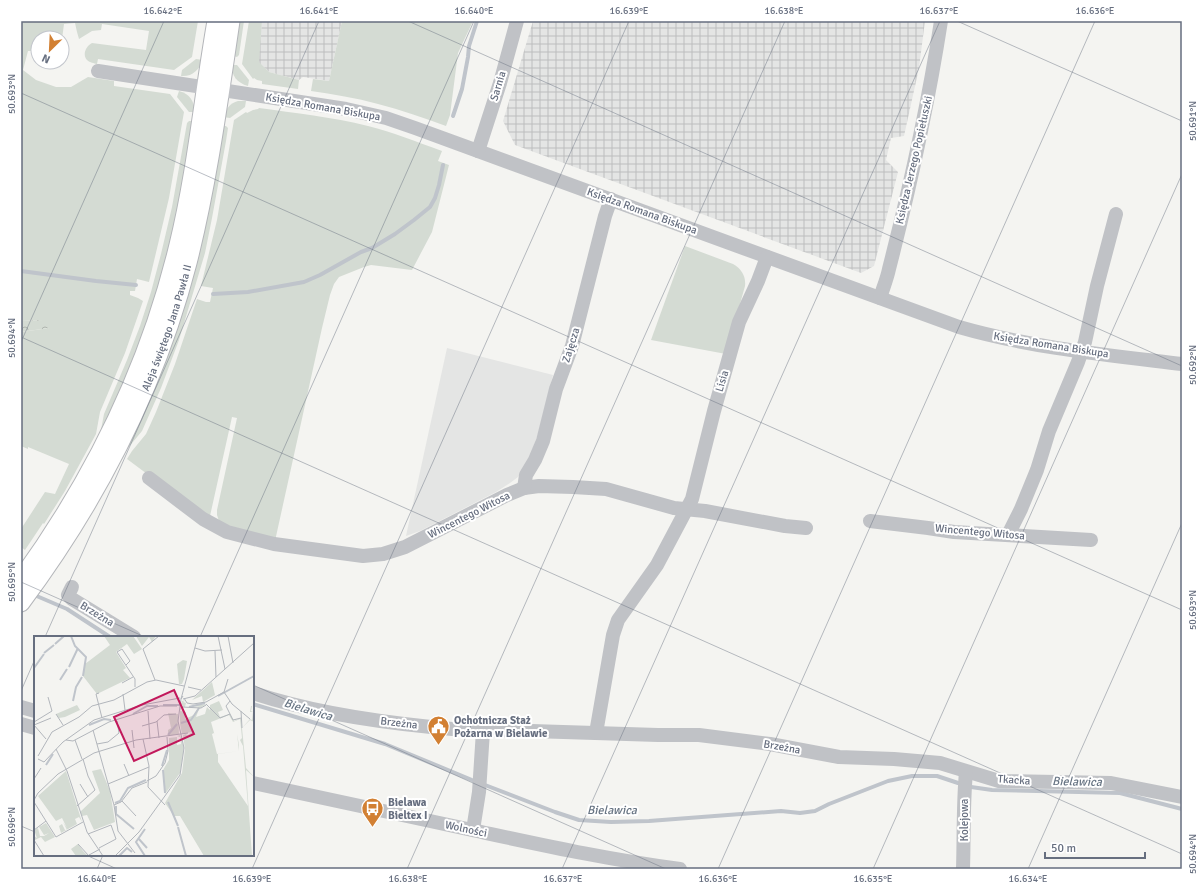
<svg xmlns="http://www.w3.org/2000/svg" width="1203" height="890" viewBox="0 0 1203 890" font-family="Signika,sans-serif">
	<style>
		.built { fill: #e4e5e4 }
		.industrial { fill: url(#industrial-grid) }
		.green { fill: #d4dbd3 }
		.forest { fill: url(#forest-crowns) }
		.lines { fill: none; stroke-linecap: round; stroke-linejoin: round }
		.stream { stroke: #bfc4cb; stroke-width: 4 }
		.major-casing { stroke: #b4b6ba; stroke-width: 19 }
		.minor { stroke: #c0c2c6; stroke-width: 14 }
		.major { stroke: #fff; stroke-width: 17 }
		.ticks { fill: none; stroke: #666e7f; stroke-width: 1; stroke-opacity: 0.45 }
		.labels { text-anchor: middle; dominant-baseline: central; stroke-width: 4; stroke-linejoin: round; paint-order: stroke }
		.street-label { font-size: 11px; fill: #666e7f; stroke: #fff }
		.poi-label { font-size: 11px; font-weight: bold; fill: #666e7f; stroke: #fff; text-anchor: start }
		.water-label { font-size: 12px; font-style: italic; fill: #677483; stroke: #fff }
		.inset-river { fill: none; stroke: #bfc4cb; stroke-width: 2 }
		.inset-road { fill: none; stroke: #b2b6bc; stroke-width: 1 }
		.view { fill: #c2185b; fill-opacity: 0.15; stroke: #c2185b; stroke-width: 2 }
		.inset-edge { fill: none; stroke: #666e7f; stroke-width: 2 }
		.neatline { fill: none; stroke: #666e7f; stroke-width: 1.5 }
		.ticks-label { font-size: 10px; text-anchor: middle; fill: #666e7f }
	</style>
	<defs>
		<pattern id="industrial-grid" width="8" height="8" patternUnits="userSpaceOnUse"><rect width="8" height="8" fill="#e4e5e4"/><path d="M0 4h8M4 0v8" fill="none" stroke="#bdbebe"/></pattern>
		<pattern id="forest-crowns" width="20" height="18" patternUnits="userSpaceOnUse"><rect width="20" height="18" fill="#d4dbd3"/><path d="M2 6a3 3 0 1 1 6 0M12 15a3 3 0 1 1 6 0" fill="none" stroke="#b0b6b0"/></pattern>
	</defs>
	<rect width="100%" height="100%" fill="#f4f4f1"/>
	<!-- built -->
	<path class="built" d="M447,348L553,375L538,434L528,462L518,477L510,483L496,492L420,531L406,536Z"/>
	<!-- industrial -->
	<g class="industrial">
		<path d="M262,21H342L329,81L303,77L299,80L269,72L258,62Z"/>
		<path d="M533,21H925L919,68L904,136L891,138L886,160L898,172L874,266L861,273L515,145L503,121Z"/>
	</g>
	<!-- green -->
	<g class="green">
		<path d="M21,21H198L192,57L174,70L98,59L97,64C94,63 90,63 87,60C82,55 86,46 92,43L146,50L149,31L102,24L101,30L92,31L79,39L77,32L75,23L64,24L62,39L38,38V51H28L23,70L36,80L56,87H71L88,77L114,81V86L170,94L184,112L169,198L149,282L137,279L135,291H130V295L138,298L143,301L125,353L100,412L96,434L65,491L44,524L43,523L25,550L21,547V529L45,492L55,494L69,464L28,447V449L21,446V332L49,328L41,320L21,321Z"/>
		<path d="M238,21H244L239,55L237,57L233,56Z"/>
		<path d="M249,21H262L259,62L269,72L299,80L298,89L262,84V81L257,80L254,78L253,79L242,64Z"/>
		<path d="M342,21H473L458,53L450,115L446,126C424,118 401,110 378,104C356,98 333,94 311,91L313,79L329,81Z"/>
		<path d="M196,59L203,60C199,70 192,77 181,76L182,70Z"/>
		<path d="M232,65H237L249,80L248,86C237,83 231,75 232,65Z"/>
		<path d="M179,91C190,94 194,101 195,112H189L177,97Z"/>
		<path d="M238,101H246L245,107L230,118L223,117C226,109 230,103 238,101Z"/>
		<path d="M259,108C295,113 332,117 368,126C393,132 417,142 442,151L438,161L449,165L432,232L412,270L371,265L364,267L339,277L334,284L330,295L322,328L275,541L248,535L219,521L217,515V510L237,418L232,417L210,516L186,503L127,459L132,451L146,434L156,412L175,364L197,299L206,302H210L213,288L201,286L217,220L234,120L246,112L247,113L253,110L258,109Z"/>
		<path d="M189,121H193L179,205L161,279L136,354L100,435L104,414L127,360L140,326L151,292L161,254L172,207L187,123Z"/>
		<path d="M222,126H226L228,128L226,141L212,218L205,253L179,340L161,388L142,431L128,448H127L146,408L169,351Z"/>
		<path d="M685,246L733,264C742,269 746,277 745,286L726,354L651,340Z"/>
	</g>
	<!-- forest -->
	<path class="forest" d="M41,320L52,322L53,324L52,326L49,328L21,332V321Z"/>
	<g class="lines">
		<!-- stream -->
		<g class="stream">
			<path d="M453,116L462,89L468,57L469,46L477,21"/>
			<path d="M21,271L96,281L136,285"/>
			<path d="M213,294L248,292L304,282L320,275L361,252L372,248L395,234L414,220L430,207L435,198L439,185L443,165"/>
			<path d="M32,594L67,609L110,637"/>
			<path d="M253,704L385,744L472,780L555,812L579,820L611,822L649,821L781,811L800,813L815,811L829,804L888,781L912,776H937L958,783"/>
			<path d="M971,787L992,790L1120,793L1182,809"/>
		</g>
		<defs>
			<g id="major">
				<path d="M21,579C94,478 149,366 178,245C196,171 203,95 216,21"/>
				<path id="s1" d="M21,603C97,501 156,387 188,263C208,184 219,102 231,21"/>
			</g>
		</defs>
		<!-- major casing -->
		<use href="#major" class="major-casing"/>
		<!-- minor -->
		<g class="minor">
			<path d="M98,71L346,109L386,118L415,128L959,327C1032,348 1107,355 1182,364"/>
			<path d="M478,151L500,83L517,21"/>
			<path d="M880,298C883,288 887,279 889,269C910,187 928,105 941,21"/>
			<path d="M149,478L203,519L227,532L274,544L363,556L383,554L405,547L507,495L524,488L539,486L573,487L606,489L674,508L705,511L785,526L806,528"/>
			<path d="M524,488L526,475L535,460L543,441L556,389L572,346L605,216L611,199"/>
			<path d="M870,521L928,528L954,532L1091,540"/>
			<path d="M1008,535L1021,509L1037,470L1049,431L1078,362L1085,342L1097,286L1116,214"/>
			<path d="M72,587L68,595L72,599L134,637"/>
			<path d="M253,693C310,712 370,721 431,727C452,729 476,732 498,730L658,735H699L770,744L839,757L894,759L940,763L999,781L1111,783L1182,797"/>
			<path d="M21,707L35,711"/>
			<path d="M21,724L35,728"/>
			<path d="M596,733L613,635L618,620L657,565L692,499L714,411L739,322L758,281L767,257"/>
			<path d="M253,783C326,799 399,815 472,830C542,845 609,860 680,869"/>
			<path d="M473,830L479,792L483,731"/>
			<path d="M963,869C964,837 963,804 966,772"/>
		</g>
		<!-- major -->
		<use href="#major" class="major"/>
	</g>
	<!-- ticks -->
	<path class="ticks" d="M408,21L1182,366M957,21L1182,121M21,93L1182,610M21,337L1182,854M21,342L164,21M21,582L145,637M45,637L319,21M200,637L474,21M253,685L666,869M21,691L35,659M21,826L35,832M86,855L117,869M97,869L103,855M252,869L629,21M407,869L785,21M562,869L940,21M718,869L1095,21M873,869L1182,174M1028,869L1182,523"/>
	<!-- icons -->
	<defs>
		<symbol id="civic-pin" viewBox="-11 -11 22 30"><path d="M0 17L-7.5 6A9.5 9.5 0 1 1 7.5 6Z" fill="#d28033" stroke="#fff"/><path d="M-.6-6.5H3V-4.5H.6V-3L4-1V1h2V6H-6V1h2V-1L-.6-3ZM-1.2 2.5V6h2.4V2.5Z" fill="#fff"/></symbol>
		<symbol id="bus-pin" viewBox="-11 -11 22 30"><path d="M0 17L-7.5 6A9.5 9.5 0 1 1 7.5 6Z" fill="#d28033" stroke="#fff"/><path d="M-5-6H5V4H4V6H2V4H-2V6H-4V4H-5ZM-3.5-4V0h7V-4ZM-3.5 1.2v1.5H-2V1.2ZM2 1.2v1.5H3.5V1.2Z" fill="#fff"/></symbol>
	</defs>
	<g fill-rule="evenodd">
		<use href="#civic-pin" x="426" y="714" width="25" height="34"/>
		<use href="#bus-pin" x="360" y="796" width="25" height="34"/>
	</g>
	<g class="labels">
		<!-- street labels -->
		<g class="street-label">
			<text transform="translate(498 86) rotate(-73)">Sarnia</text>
			<text transform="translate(323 107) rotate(10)">Księdza Romana Biskupa</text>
			<text transform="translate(914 160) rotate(-77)">Księdza Jerzego Popiełuszki</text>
			<text transform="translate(642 211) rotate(20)">Księdza Romana Biskupa</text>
			<text stroke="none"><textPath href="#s1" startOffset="313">Aleja świętego Jana Pawła II</textPath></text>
			<text transform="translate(571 345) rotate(-73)">Zajęcza</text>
			<text transform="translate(1051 345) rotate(9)">Księdza Romana Biskupa</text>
			<text transform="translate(722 381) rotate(-73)">Lisia</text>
			<text transform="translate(469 515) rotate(-27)">Wincentego Witosa</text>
			<text transform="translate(980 532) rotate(5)">Wincentego Witosa</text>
			<text transform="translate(97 614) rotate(31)">Brzeżna</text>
			<text transform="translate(399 723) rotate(7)">Brzeżna</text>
			<text transform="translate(782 747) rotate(10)">Brzeżna</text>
			<text transform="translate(1014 780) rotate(4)">Tkacka</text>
			<text transform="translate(964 820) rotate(-90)">Kolejowa</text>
			<text transform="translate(466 829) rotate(12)">Wolności</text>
		</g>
		<!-- poi labels -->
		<g class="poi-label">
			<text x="454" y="720">Ochotnicza Staż<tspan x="454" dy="13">Pożarna w Bielawie</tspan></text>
			<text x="388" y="802">Bielawa<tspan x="388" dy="13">Bieltex I</tspan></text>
		</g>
		<!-- water labels -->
		<g class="water-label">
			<text transform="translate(308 710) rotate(17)">Bielawica</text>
			<text transform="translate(1077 782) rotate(1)">Bielawica</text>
			<text x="612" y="810">Bielawica</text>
		</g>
	</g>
	<!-- overview -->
	<g transform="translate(34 636)">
		<rect width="220" height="220" fill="#f4f4f1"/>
		<path d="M102,0H122L118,6L115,1L108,10ZM152,64L149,66L152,67L151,71H156H148L146,75L152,76L151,83L160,79L164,72L167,71L157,70L172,68L165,73L162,81L171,78L173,71L176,74V69L185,65L189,74L184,76L186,81L196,78L200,85L207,82L208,92L216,83L218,84L219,76H216L217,70H218L217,75L219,76L220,86L216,84L208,92L212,132L220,141L212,134L218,220H170L146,180H140L131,167L148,137L151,113L149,99L154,97L152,99H154L158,96L148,98L146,88V73L147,70L150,71L147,68L148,65ZM195,79L199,86L206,83L208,102L206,104L209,110L214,170L184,126V118L205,115V109L203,98L205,115L183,118L178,98L180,97L182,104L177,86ZM134,77L144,78L145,98L134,100V94L137,92ZM146,99L150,112L146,137L131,158L129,134L135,124V102L143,101V109L147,108L146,101L143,100ZM32,135L48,186L45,181L41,183L43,188L27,197L25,190L28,188L31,194H33L29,186L33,192L28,182L22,185L4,160ZM12,187L21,201L11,206L7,201L1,204L0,200L3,202L0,194L4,192L6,200H10L15,197L10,199L5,191ZM44,208L49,215L54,220H42L37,213Z" fill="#d4dbd3" fill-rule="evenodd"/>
		<path d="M70,0H99L108,13L100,18L93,8L82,16L92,32L89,34L96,42L63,58L49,40L51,28L76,9ZM149,24L153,25L150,43L148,48H145L143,28ZM178,46L181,59L169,66L168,60L158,64ZM43,69L46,74L31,81L25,82L22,78ZM67,133L76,155L81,186L60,194L53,179L48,180L46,176L66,157L58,135Z" fill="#d4dbd3"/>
		<path class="inset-river" d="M37,0L41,10L52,21L49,40M21,8L30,0M10,17L20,9M35,31L44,12M0,32L10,18M26,44L33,33M184,60L220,40M39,65L42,51L48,41M129,69H146M155,71L171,67M99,78L113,70H124M147,87L157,84L165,72M55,89L70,83L77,84M134,99L143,88M12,129L19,118M128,130L133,114M129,134L131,157M134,166L144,190M81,167L86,165L94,152L112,144M82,170V178L100,193M144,191L152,220M111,193L102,206L111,220M104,202L113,212M85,220L93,212L98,216"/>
		<path class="inset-road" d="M184,0L191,33M194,0L199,27M161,12L171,15L188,14M181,15L182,41M92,29L96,25L88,13L83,16L101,43V51M121,44L109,13L125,0M88,47L99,41M154,51L167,54M190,56L198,68L216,83M190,56L194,43M65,57L62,58L68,82M89,58L91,74M149,60L147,63L164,0M150,62L153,67L159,68L172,66L190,56M149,63L161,60L220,7M196,65L192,70L199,84L207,82M172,68L186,82L196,78M148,71L167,72L172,69M114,75L116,103M207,75L208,92M22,78L29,89M123,85L125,102M0,86L18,75L14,61M108,90L122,86L130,79L142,78M59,94L80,169L84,195L101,217M98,94L100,112M12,103L0,89L17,82M109,103L115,130L114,151L131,169M32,104L39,105L75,86L126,70H143M41,104L48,123M63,108L74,106L85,97L83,85M22,113L33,135L53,196L69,220M4,120L18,96L45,81L58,70L80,64L113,46L122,44L150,50M4,123L10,126L29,106L60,84L108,69L146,62M90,128L95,140M0,143L7,132M113,145L122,140L131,127L134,115L133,101M46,148L54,161M74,148L115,131M0,164L4,157L24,138L60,117L102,104L154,97M88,165L102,180M0,166L22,201L49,186M80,169L87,166L98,152L113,146M43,170L61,154L54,140L49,123M0,194L12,185M54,198L77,189L82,203L65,212M0,204L10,220M44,208L55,220M55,219L66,213M81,220L105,196L146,139L150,112L144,85L147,63"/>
		<path class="view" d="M140,54L160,98L100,125L80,81Z"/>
		<rect width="220" height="220" class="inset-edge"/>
	</g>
	<!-- border -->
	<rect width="1203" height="890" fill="none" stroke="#ffffff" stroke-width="44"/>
	<!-- north arrow -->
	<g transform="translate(50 50) rotate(204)"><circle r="19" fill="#ffffff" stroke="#c2c5cc"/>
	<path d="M0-3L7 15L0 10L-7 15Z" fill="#d28033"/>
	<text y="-6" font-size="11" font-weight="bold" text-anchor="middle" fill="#666e7f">N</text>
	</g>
	<!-- scale -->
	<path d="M1045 852v6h100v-6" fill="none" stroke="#666e7f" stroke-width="2"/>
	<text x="1051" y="852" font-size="12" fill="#666e7f" stroke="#ffffff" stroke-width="3" paint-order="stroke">50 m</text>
	<rect x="22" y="22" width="1159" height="846" class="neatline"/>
	<g class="ticks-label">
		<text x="163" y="14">16.642°E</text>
		<text x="319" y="14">16.641°E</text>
		<text x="474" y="14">16.640°E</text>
		<text x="629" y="14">16.639°E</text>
		<text x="784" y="14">16.638°E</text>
		<text x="939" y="14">16.637°E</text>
		<text x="1095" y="14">16.636°E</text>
		<text transform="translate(11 94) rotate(-90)" y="4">50.693°N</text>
		<text transform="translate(1192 121) rotate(-90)" y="4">50.691°N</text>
		<text transform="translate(11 338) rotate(-90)" y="4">50.694°N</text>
		<text transform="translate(1192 365) rotate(-90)" y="4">50.692°N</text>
		<text transform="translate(11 582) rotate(-90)" y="4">50.695°N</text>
		<text transform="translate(1192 610) rotate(-90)" y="4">50.693°N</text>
		<text transform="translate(11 827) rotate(-90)" y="4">50.696°N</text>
		<text transform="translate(1192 854) rotate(-90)" y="4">50.694°N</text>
		<text x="97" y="882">16.640°E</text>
		<text x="252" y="882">16.639°E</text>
		<text x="408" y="882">16.638°E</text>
		<text x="563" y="882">16.637°E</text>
		<text x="718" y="882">16.636°E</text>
		<text x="873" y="882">16.635°E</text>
		<text x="1028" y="882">16.634°E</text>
	</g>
</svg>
